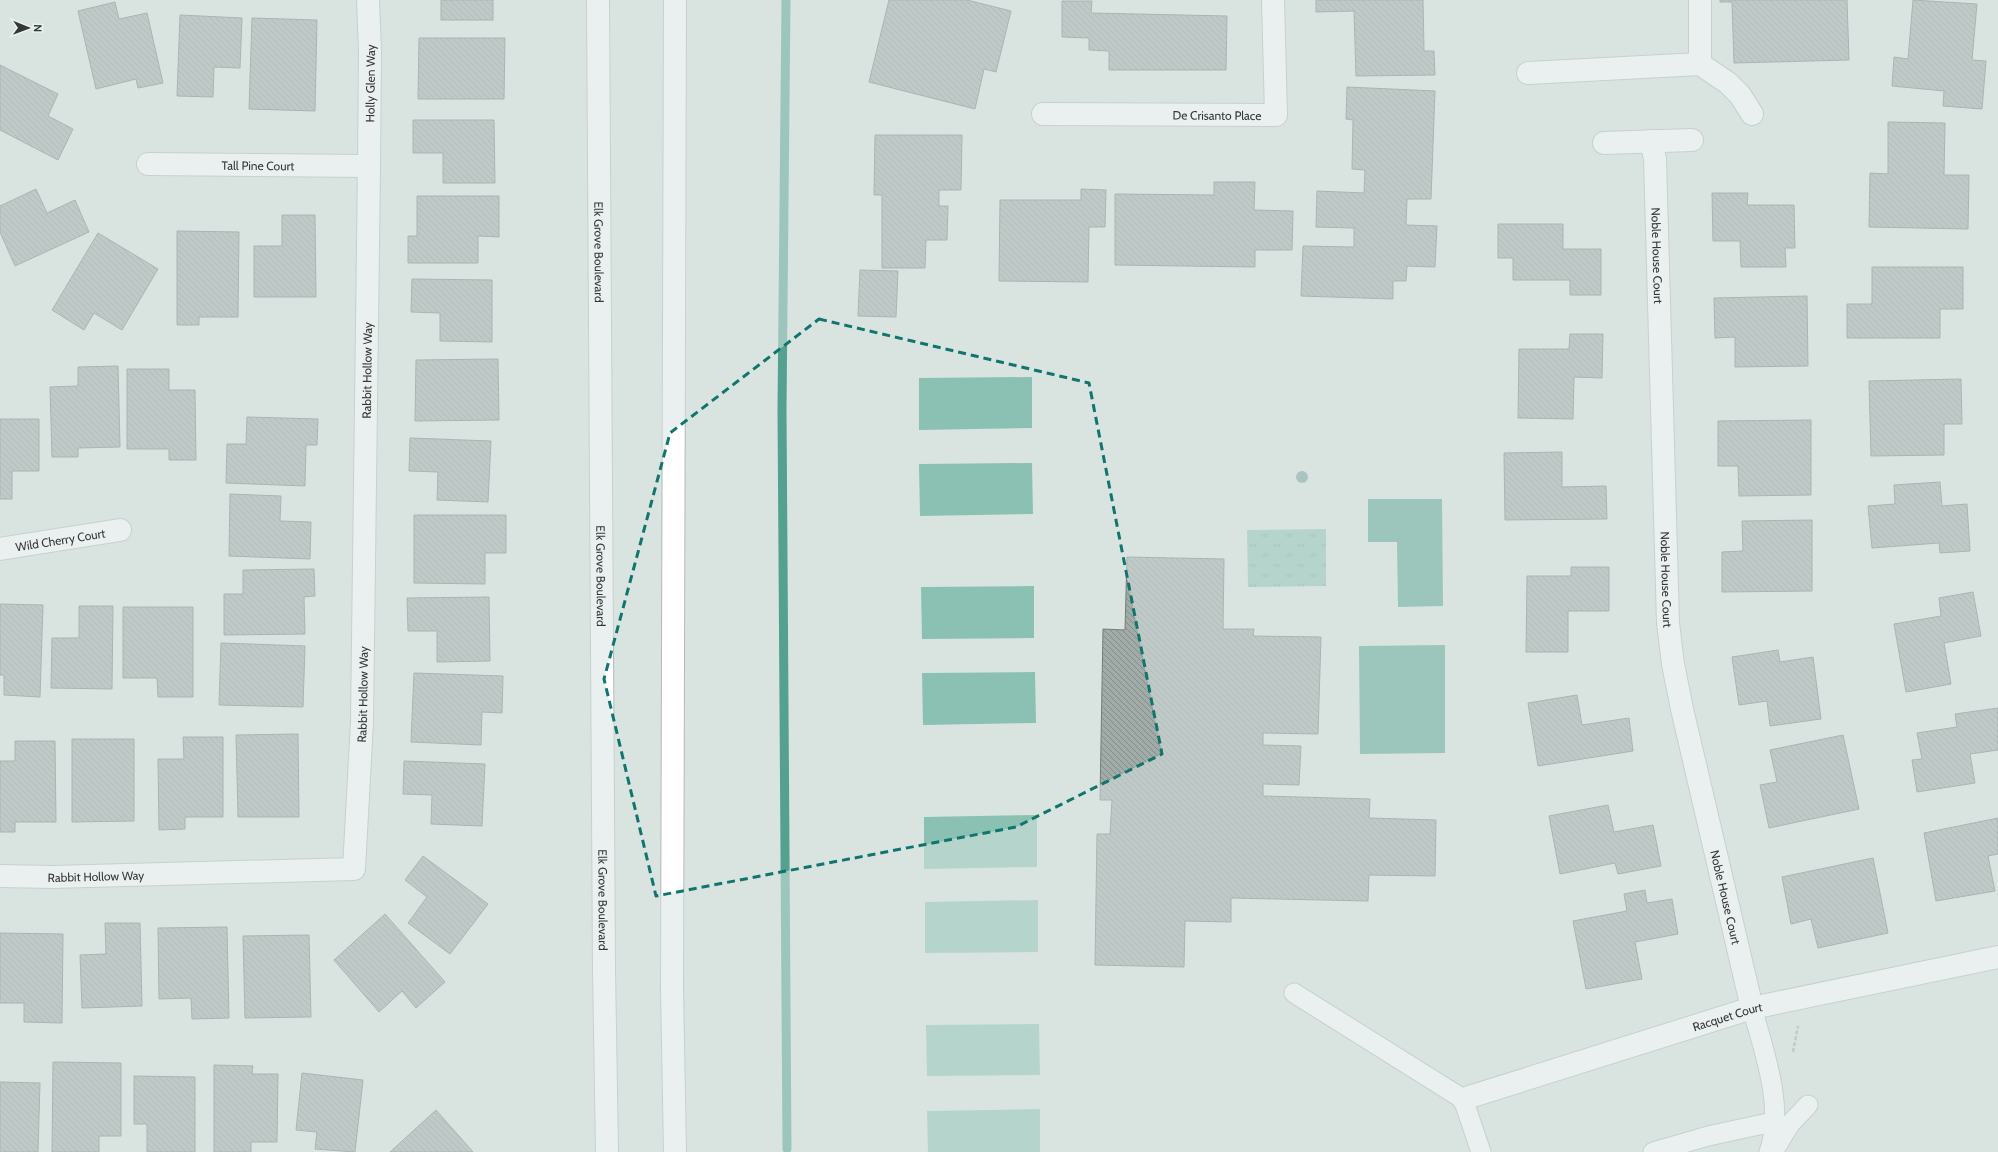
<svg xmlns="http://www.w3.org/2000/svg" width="1998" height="1152" viewBox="0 0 1998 1152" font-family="Cabin,sans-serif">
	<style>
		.park { fill: url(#park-tufts) }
		.pitch { fill: #8bc1b2 }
		.water { fill: #53a18e }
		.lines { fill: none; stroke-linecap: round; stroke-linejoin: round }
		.stream { stroke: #53a18e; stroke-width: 9 }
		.building { fill: url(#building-back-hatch); stroke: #727d79 }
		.lane-casing { stroke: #b0bbb7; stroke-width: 21 }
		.street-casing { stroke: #b0bbb7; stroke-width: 24 }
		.secondary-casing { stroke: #b0bbb7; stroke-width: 24 }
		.path { stroke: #a3aba9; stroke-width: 2.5; stroke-dasharray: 4 2; stroke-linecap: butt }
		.lane { stroke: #fff; stroke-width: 19 }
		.street { stroke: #fff; stroke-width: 22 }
		.secondary { stroke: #fff; stroke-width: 22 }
		.tree { fill: #779e95 }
		.marked { fill: none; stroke: #0f766e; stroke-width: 3; stroke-dasharray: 8 5; stroke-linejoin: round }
		.labels { text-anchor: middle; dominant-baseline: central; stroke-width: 3.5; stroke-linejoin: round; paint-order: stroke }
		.street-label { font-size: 12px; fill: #333736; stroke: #e6f2ee }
	</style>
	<defs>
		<pattern id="park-tufts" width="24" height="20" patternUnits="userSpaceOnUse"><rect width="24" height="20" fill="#8bc1b2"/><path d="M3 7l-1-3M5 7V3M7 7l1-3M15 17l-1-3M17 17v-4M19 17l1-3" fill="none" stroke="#729e92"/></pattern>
		<pattern id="building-back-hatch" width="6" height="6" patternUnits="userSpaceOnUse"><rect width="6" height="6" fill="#a1aca9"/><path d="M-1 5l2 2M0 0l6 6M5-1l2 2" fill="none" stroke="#848d8a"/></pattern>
	</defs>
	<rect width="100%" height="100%" fill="#d9e4e1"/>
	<!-- park -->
	<path class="park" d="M1326,529V586L1248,587L1247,530Z"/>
	<!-- pitch -->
	<g class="pitch">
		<path d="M1032,377V428L919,430V378Z"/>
		<path d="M1032,463L1033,514L920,516L919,464Z"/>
		<path d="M1034,586V638L922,639L921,587Z"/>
		<path d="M1035,672L1036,723L923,725L922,673Z"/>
		<path d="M1037,815V867L924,869V817Z"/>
		<path d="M1038,900V952L925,953V902Z"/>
		<path d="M1039,1024L1040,1075L927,1076L926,1025Z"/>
		<path d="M1040,1109V1152H928L927,1111Z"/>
	</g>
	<!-- water -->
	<g class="water">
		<path d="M1368,499H1442L1443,606L1398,607L1397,542H1368Z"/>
		<path d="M1445,645V753L1360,754L1359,646Z"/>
	</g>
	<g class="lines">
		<!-- stream -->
		<path class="stream" d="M786,0L782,409L787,1149"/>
	</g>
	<!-- building -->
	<g class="building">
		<rect x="441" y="0" width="52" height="20"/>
		<path d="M889,0H967L1011,11L996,72L984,69L975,109L869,82Z"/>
		<path d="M1316,0H1423L1424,51H1434L1435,75L1356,76L1354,11L1316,12Z"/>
		<path d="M1720,0H1847L1849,60L1734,63L1732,2H1720Z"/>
		<path d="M1913,0L1977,4L1972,60L1986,61L1982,109L1943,106L1944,91L1892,86L1894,57L1908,59Z"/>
		<path d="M1062,1H1092L1091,13L1227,16L1226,70H1109V51L1089,50V38L1062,37Z"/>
		<path d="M115,2L119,19L147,13L163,83L138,88L136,79L96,89L78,11Z"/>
		<path d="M180,15L242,18L240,68L214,67L213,97L177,96Z"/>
		<path d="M252,18L317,20L315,111L249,109Z"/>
		<path d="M419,38H505L504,99H418Z"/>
		<path d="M0,65L58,94L48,116L73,129L58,160L0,130Z"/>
		<path d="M1347,87L1435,91L1431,199H1407L1406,225L1437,226L1435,267L1407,266L1406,281H1393V299L1301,296L1303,246L1354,247V228L1316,227L1317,191L1364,193L1365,170L1352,169L1353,120L1346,119Z"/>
		<path d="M413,120H494L495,183H443V153H413Z"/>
		<path d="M1888,122L1945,123L1944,175H1969L1968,229L1869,227L1870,173L1888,174Z"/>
		<path d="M875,135H962L961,190H939V206H948L947,240H926L925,268H882V195H874Z"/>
		<path d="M1214,182H1255L1254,210L1293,211L1292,250H1255V267L1115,265V194L1214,195Z"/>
		<path d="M36,189L47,213L75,200L89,232L15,266L0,232V206Z"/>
		<path d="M1081,189L1106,190L1105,227H1089L1088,282L999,281L1000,200H1081Z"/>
		<path d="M1712,193H1748L1747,205H1794L1795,248H1785L1786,267H1741L1740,241H1713Z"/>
		<path d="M417,196H499V237L478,236V263H408V236H417Z"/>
		<path d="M282,215H315L316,297H254V246H282Z"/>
		<path d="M1498,224H1563V249H1601V295H1570V280H1513V258H1498Z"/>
		<path d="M177,231L239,232L238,317H199V325H177Z"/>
		<path d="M98,233L158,269L122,330L94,313L84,330L52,310Z"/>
		<path d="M1872,267H1963V309H1940V338H1847V304H1872Z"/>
		<path d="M860,270L898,271L896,317L858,316Z"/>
		<path d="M412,279L492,280V342L440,341V313L411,312Z"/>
		<path d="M1807,296L1808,366L1735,367V337L1715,338L1714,298Z"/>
		<path d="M1570,334H1603L1602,378L1574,377L1573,419L1518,418L1519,349H1569Z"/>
		<path d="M498,359L499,420L415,421L416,360Z"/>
		<path d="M118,366L120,447L78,448V457H52L50,387L78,386V367Z"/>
		<path d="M127,369H169V390H195L196,460H169V449H127Z"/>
		<path d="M1961,379L1962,424H1944V455L1871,456L1869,381Z"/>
		<path d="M247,417L318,419L317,445H306L305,486L226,483L227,444H246Z"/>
		<path d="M0,419H39V471H12V499H0Z"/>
		<path d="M1811,420V495L1739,496L1738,466H1718V421Z"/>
		<path d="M410,438L491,441L488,502L437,500L438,472L409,471Z"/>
		<path d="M1562,452V487L1606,486L1607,519L1505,520L1504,453Z"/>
		<path d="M1940,482L1942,506L1967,504L1970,551L1940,553L1939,543L1872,548L1868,506L1895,504L1894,485Z"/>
		<path d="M230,494L281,496L280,521L311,522L310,559L229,556Z"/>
		<path d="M414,515H506V553H485V584L414,583Z"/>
		<path d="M1812,520V591L1722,592V552L1743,551L1742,521Z"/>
		<path d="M1127,557L1224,559L1223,629H1254L1253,636L1321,637L1318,734L1263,733V745L1301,746L1299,785L1263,784V796L1370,799L1369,818L1436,820L1435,876L1369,875L1368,901L1231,898V922L1185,921L1184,967L1095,965L1097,834H1110L1112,800H1100L1103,629L1125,630Z"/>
		<path d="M1571,567H1609V611H1568V652H1526L1527,576H1571Z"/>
		<path d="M314,569L315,596L304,597L305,634L224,635V594H243V570Z"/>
		<path d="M1973,592L1981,636L1944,643L1951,684L1906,692L1894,624L1941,616L1939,598Z"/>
		<path d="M489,597L490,661L437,662V631H408L407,598Z"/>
		<path d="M0,604L43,605L40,697L4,695V675H0Z"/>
		<path d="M79,606H113L112,689L51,688L52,638H79Z"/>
		<path d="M123,607H193V697H158L157,678H123Z"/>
		<path d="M221,643L305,646L303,707L219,705Z"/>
		<path d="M1778,650L1780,662L1813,657L1821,719L1770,726L1767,701L1739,705L1732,657Z"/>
		<path d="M414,673L503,676L502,713L482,712L481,745L411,742Z"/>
		<path d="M1577,695L1582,725L1629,718L1633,751L1538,766L1528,703Z"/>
		<path d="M1998,708V750L1970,754L1975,783L1917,792L1912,760L1922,759L1917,733L1957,727L1955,714Z"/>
		<path d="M298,734L299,817H238L236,735Z"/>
		<path d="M1843,735L1859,809L1769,828L1760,785L1777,782L1770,750Z"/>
		<path d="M183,737H223V817H185V829L159,830L158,759H184Z"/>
		<path d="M72,739H134V821L72,822Z"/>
		<path d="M15,741H55L56,822H15V832H0V761H15Z"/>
		<path d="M404,761L485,764L482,826L431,824L432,795L403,794Z"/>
		<path d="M1608,805L1614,832L1653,825L1661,866L1618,874L1615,863L1560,874L1549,816Z"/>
		<path d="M1998,818V854L1988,856L1995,891L1936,901L1924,833Z"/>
		<path d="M423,856L488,904L450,954L408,923L427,897L405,880Z"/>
		<path d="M1873,858L1888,933L1818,948L1811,919L1791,924L1782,877Z"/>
		<path d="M1645,890L1647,903L1672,899L1678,934L1635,942L1642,979L1586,989L1573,921L1627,911L1624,894Z"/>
		<path d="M385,914L445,982L416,1008L402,991L379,1012L334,960Z"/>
		<path d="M105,923H140L142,1006L82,1008L80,955L106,954Z"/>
		<path d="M227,927L229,1018L192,1019L191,998L159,999L158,928Z"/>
		<path d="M0,933L63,934L62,1023L24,1022V1003H0Z"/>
		<path d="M309,935L311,1017L245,1018L243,936Z"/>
		<path d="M53,1062L121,1063V1136H99V1152H52Z"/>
		<path d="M214,1065L253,1066L252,1074H278L277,1142H251V1152H214Z"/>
		<path d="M302,1073L363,1080L355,1152L315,1149L317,1132L296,1130Z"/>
		<path d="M134,1076L195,1077V1152H147V1124H134Z"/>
		<path d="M0,1082L40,1083L38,1152H0Z"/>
		<path d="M436,1110L473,1152H390Z"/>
	</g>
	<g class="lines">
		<defs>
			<g id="lane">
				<path d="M1294,993L1463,1099L1481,1152"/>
				<path d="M1752,1008C1764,1051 1785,1109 1769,1152"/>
				<path d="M1653,1152L1708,1136L1773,1122"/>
				<path d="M1773,1152L1790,1124L1808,1105"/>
			</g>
			<g id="street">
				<path d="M1700,0V64"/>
				<path d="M1528,73L1700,64L1728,83L1740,95L1752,114"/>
				<path id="s1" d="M1043,114L1276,115L1273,0"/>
				<path id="s2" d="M1651,141L1655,159L1668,623L1673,664L1682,709L1752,1008"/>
				<path d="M1604,143L1692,140"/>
				<path id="s3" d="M148,164L369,166"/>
				<path id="s4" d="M0,549L120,530"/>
				<path id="s5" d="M0,876L52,877L354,869L362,722L369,166L370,51L368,0"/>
				<path id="s6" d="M1463,1099L1752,1008L1998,957"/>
			</g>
			<g id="secondary">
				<path id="s7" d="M598,0L604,969L607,1152"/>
				<path d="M675,1152L672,988L675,0"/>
			</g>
		</defs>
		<!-- lane casing -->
		<use href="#lane" class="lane-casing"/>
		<!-- street casing -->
		<use href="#street" class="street-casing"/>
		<!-- secondary casing -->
		<use href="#secondary" class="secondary-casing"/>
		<!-- path -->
		<path class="path" d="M1793,1052L1798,1026"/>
		<!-- lane -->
		<use href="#lane" class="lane"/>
		<!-- street -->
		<use href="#street" class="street"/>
		<!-- secondary -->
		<use href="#secondary" class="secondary"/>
	</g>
	<!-- trees -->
	<circle class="tree" cx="1302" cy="477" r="6"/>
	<!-- marked area -->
	<path d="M0 0H1998V1152H0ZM819,319L1089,383L1162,754L1016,827L656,896L604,679L670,433Z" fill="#d9e4e1" fill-opacity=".55" fill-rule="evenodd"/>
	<path class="marked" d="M819,319L1089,383L1162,754L1016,827L656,896L604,679L670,433Z"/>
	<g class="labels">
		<!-- street labels -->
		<g class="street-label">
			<text stroke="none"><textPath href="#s5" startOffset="1140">Holly Glen Way</textPath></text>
			<text stroke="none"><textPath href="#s1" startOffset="174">De Crisanto Place</textPath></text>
			<text stroke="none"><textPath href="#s3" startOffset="110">Tall Pine Court</textPath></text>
			<text stroke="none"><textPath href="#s7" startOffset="252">Elk Grove Boulevard</textPath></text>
			<text stroke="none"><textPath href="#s2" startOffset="115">Noble House Court</textPath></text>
			<text stroke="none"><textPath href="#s5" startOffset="853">Rabbit Hollow Way</textPath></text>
			<text stroke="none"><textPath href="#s4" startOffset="61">Wild Cherry Court</textPath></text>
			<text stroke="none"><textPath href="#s7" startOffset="576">Elk Grove Boulevard</textPath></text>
			<text stroke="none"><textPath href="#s2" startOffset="439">Noble House Court</textPath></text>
			<text stroke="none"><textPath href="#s5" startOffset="529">Rabbit Hollow Way</textPath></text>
			<text stroke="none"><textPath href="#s5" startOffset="96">Rabbit Hollow Way</textPath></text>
			<text stroke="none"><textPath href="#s2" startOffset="763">Noble House Court</textPath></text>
			<text stroke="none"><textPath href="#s7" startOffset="900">Elk Grove Boulevard</textPath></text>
			<text stroke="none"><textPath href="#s6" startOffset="277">Racquet Court</textPath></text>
		</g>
	</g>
	<!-- north arrow -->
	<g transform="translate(28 28) rotate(91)" stroke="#e6f2ee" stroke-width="3" paint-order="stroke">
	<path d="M0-3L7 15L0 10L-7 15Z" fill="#333736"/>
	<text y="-6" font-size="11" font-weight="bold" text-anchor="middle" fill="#333736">N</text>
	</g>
</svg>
